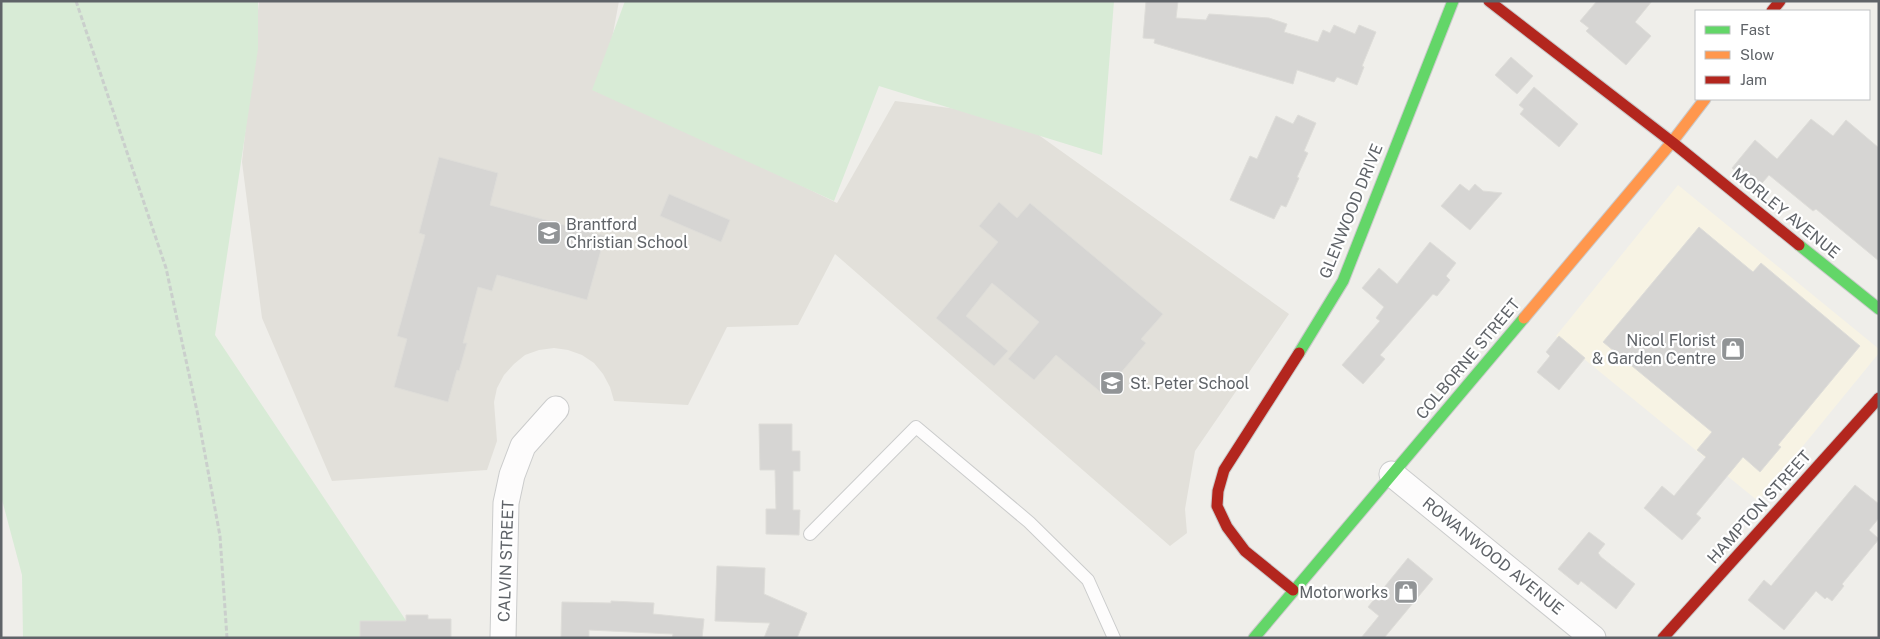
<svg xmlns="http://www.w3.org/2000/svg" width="1880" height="639" viewBox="0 0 1880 639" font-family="'Public Sans',sans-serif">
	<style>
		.commercial { fill: #f7f3e4 }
		.education { fill: #e2e0da }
		.green { fill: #d8ebd6 }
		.building { fill: #d6d5d3; stroke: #deddd9 }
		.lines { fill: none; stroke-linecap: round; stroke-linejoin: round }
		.lane-casing { stroke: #cbcccc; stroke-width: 14 }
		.street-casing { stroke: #cbcccc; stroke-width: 27 }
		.fast-casing { stroke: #cacacb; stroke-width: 13 }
		.slow-casing { stroke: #cacacb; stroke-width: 13 }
		.jam-casing { stroke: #cacacb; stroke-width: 13 }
		.path { stroke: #cacfcc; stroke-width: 3; stroke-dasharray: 5 2.5; stroke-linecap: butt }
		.lane { stroke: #fdfcfc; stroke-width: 12 }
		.street { stroke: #fdfcfc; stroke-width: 25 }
		.fast { stroke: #63d668; stroke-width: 11 }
		.slow { stroke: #ff974d; stroke-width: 11 }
		.jam { stroke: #b3261e; stroke-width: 11 }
		.labels { text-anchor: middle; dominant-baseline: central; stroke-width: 4.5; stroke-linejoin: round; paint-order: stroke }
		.street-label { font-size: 16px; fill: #5f6368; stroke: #fff }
		.poi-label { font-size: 16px; fill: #5f6368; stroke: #fff; text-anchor: start }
	</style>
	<rect width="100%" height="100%" fill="#efeeea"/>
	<!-- commercial -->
	<path class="commercial" d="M1678,185L1879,349V353L1758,501L1556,336Z"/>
	<!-- education -->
	<path class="education" d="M259,1H619L603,88L837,203L895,101L1012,116L1289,314L1195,451L1185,509L1187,533L1170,546L835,254L798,325L727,327L688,405L614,401L610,387L603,374L594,363L582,355L568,350L554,348L539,350L525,355L514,364L504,375L497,388L494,402L497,441L487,470L332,481L262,318L242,162Z"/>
	<!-- green -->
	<g class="green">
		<path d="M1,1H258V49L215,335L407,622L408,638H23L22,575L1,496Z"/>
		<path d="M625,1H1114L1102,155L879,86L834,201L592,90Z"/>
	</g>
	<!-- building -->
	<g class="building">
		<path d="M1146,1H1178L1176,18L1206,20L1209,14L1269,18L1287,24L1284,32L1318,42L1323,30L1330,33L1334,25L1355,34L1359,25L1376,32L1362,66L1364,67L1357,85L1337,77L1334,82L1297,70L1293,84L1154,43L1155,39L1143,38Z"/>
		<path d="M1597,1H1652L1635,22L1651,36L1626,65L1586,31L1589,28L1580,21Z"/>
		<path d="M1511,57L1533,76L1517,94L1495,75Z"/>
		<path d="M1534,87L1578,124L1559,147L1520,114L1524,109L1519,105Z"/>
		<path d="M1298,115L1316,123L1304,151L1308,153L1297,177L1299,178L1286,207L1281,205L1274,219L1230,200L1250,156L1257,159L1276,116L1293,124Z"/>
		<path d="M1811,119L1833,136L1846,120L1879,148V261L1816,209L1813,211L1769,175L1757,189L1732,168L1755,140L1777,159Z"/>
		<path d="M439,157L498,173L490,205L605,236L587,300L497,275L492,291L478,287L463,343H467L459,371L457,370L448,402L394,387L407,339L397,336L425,235L419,233Z"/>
		<path d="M1460,184L1469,191L1475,184L1483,191L1502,193L1470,230L1441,206Z"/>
		<path d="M669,194L730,220L721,242L660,216Z"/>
		<path d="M999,202L1017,218L1030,203L1163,314L1141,339L1146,343L1103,394L1056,355L1034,380L1008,359L1039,322L992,283L966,316L1008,351L994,366L936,318L998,242L979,226Z"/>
		<path d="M1699,227L1753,272L1761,263L1860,346L1778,445L1781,447L1760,472L1743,457L1696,514L1701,518L1682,540L1644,508L1662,486L1674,496L1706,457L1697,450L1712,432L1603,342Z"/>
		<path d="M1430,242L1456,263L1446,276L1450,280L1437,296L1433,294L1380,355L1385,359L1363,384L1342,365L1380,321L1376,318L1384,307L1362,288L1379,268L1397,284Z"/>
		<path d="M1559,336L1585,358L1559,390L1537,372L1550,356L1546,352Z"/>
		<path d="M759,424H792V451H800V471H793V510H800L799,535L766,534V509H776L775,470H760Z"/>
		<path d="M1855,485L1879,504V518L1869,530L1879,539L1842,584L1844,586L1832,601L1827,597L1825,599L1816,591L1784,630L1748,600L1764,580L1771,586Z"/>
		<path d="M1589,532L1605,544L1598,553L1601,557L1635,584L1616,609L1581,581L1578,585L1558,569Z"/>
		<path d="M1408,558L1433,579L1384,638H1361L1379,616L1368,607Z"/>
		<path d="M717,566L765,568L764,594L807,613L797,638H764L770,623L715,621Z"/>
		<path d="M611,601L654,603L653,614L704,619L702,638H672L673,634L589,630V638H561L562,602L611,603Z"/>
		<path d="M406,615H428V619H451V638H360V621H406Z"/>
	</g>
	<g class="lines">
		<defs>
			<path id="lane" d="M810,534L916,427L1029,522L1088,580L1114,638"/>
			<g id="street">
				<path d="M1392,474L1593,638"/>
				<path d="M503,638L506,503L512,475L523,446L556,409"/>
			</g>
			<g id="fast">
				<path d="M1799,245L1879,309"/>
				<path d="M1299,353L1343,281L1453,1"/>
				<path d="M1254,638L1524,318"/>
			</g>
			<path id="slow" d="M1524,318L1672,142L1705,99"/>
			<g id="jam">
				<path d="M1489,1L1672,142L1799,245"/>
				<path d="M1772,11L1780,1"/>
				<path d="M1293,590L1245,551L1227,527L1217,506L1218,491L1224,470L1299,353"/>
				<path d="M1663,638L1879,398"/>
			</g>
		</defs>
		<!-- lane casing -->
		<use href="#lane" class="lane-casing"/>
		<!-- street casing -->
		<use href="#street" class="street-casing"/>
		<!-- fast casing -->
		<use href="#fast" class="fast-casing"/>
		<!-- slow casing -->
		<use href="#slow" class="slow-casing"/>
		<!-- jam casing -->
		<use href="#jam" class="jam-casing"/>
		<!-- path -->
		<path class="path" d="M76,1L166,268L197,411L220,536L227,638"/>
		<!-- lane -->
		<use href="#lane" class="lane"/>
		<!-- street -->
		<use href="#street" class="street"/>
		<!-- fast -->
		<use href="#fast" class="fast"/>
		<!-- slow -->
		<use href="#slow" class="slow"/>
		<!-- jam -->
		<use href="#jam" class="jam"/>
	</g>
	<!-- icons -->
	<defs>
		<symbol id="school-square" viewBox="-11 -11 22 22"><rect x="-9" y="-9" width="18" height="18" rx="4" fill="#919496" stroke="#fff"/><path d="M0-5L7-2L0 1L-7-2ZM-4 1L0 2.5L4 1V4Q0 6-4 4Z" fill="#fff"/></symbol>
		<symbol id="shop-square" viewBox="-11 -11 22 22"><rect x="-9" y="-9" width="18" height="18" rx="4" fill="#919496" stroke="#fff"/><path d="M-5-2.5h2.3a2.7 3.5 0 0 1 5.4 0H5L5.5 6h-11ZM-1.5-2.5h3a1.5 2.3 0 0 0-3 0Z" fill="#fff"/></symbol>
	</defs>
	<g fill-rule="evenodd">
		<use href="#school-square" x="535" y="219" width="28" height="28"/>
		<use href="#shop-square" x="1719" y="335" width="28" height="28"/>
		<use href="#school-square" x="1098" y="369" width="28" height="28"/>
		<use href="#shop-square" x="1392" y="578" width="28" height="28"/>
	</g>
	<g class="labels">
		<!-- street labels -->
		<g class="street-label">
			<text transform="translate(1351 211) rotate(-68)">GLENWOOD DRIVE</text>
			<text transform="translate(1786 213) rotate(39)">MORLEY AVENUE</text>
			<text transform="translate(1468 359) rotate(-50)">COLBORNE STREET</text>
			<text transform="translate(1759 507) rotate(-48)">HAMPTON STREET</text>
			<text transform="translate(1493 556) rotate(39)">ROWANWOOD AVENUE</text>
			<text transform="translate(506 561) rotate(-88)">CALVIN STREET</text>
		</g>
		<!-- poi labels -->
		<g class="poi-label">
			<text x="566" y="224">Brantford<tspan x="566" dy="18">Christian School</tspan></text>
			<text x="1716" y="340" text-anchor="end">Nicol Florist<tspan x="1716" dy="18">&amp; Garden Centre</tspan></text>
			<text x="1130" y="383">St. Peter School</text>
			<text x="1388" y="592" text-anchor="end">Motorworks</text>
		</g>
	</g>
	<!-- border -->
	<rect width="1880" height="639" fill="none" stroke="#5f6368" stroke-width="5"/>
	<!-- legend -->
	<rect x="1695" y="10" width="175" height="90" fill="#ffffff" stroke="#bfc1c3"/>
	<rect x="1705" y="26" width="25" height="8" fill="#63d668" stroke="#bfc1c3"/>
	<text x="1740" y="35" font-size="15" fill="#5f6368">Fast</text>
	<rect x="1705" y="51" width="25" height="8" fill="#ff974d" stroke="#bfc1c3"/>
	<text x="1740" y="60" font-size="15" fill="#5f6368">Slow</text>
	<rect x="1705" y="76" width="25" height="8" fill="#b3261e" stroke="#bfc1c3"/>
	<text x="1740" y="85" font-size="15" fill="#5f6368">Jam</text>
</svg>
